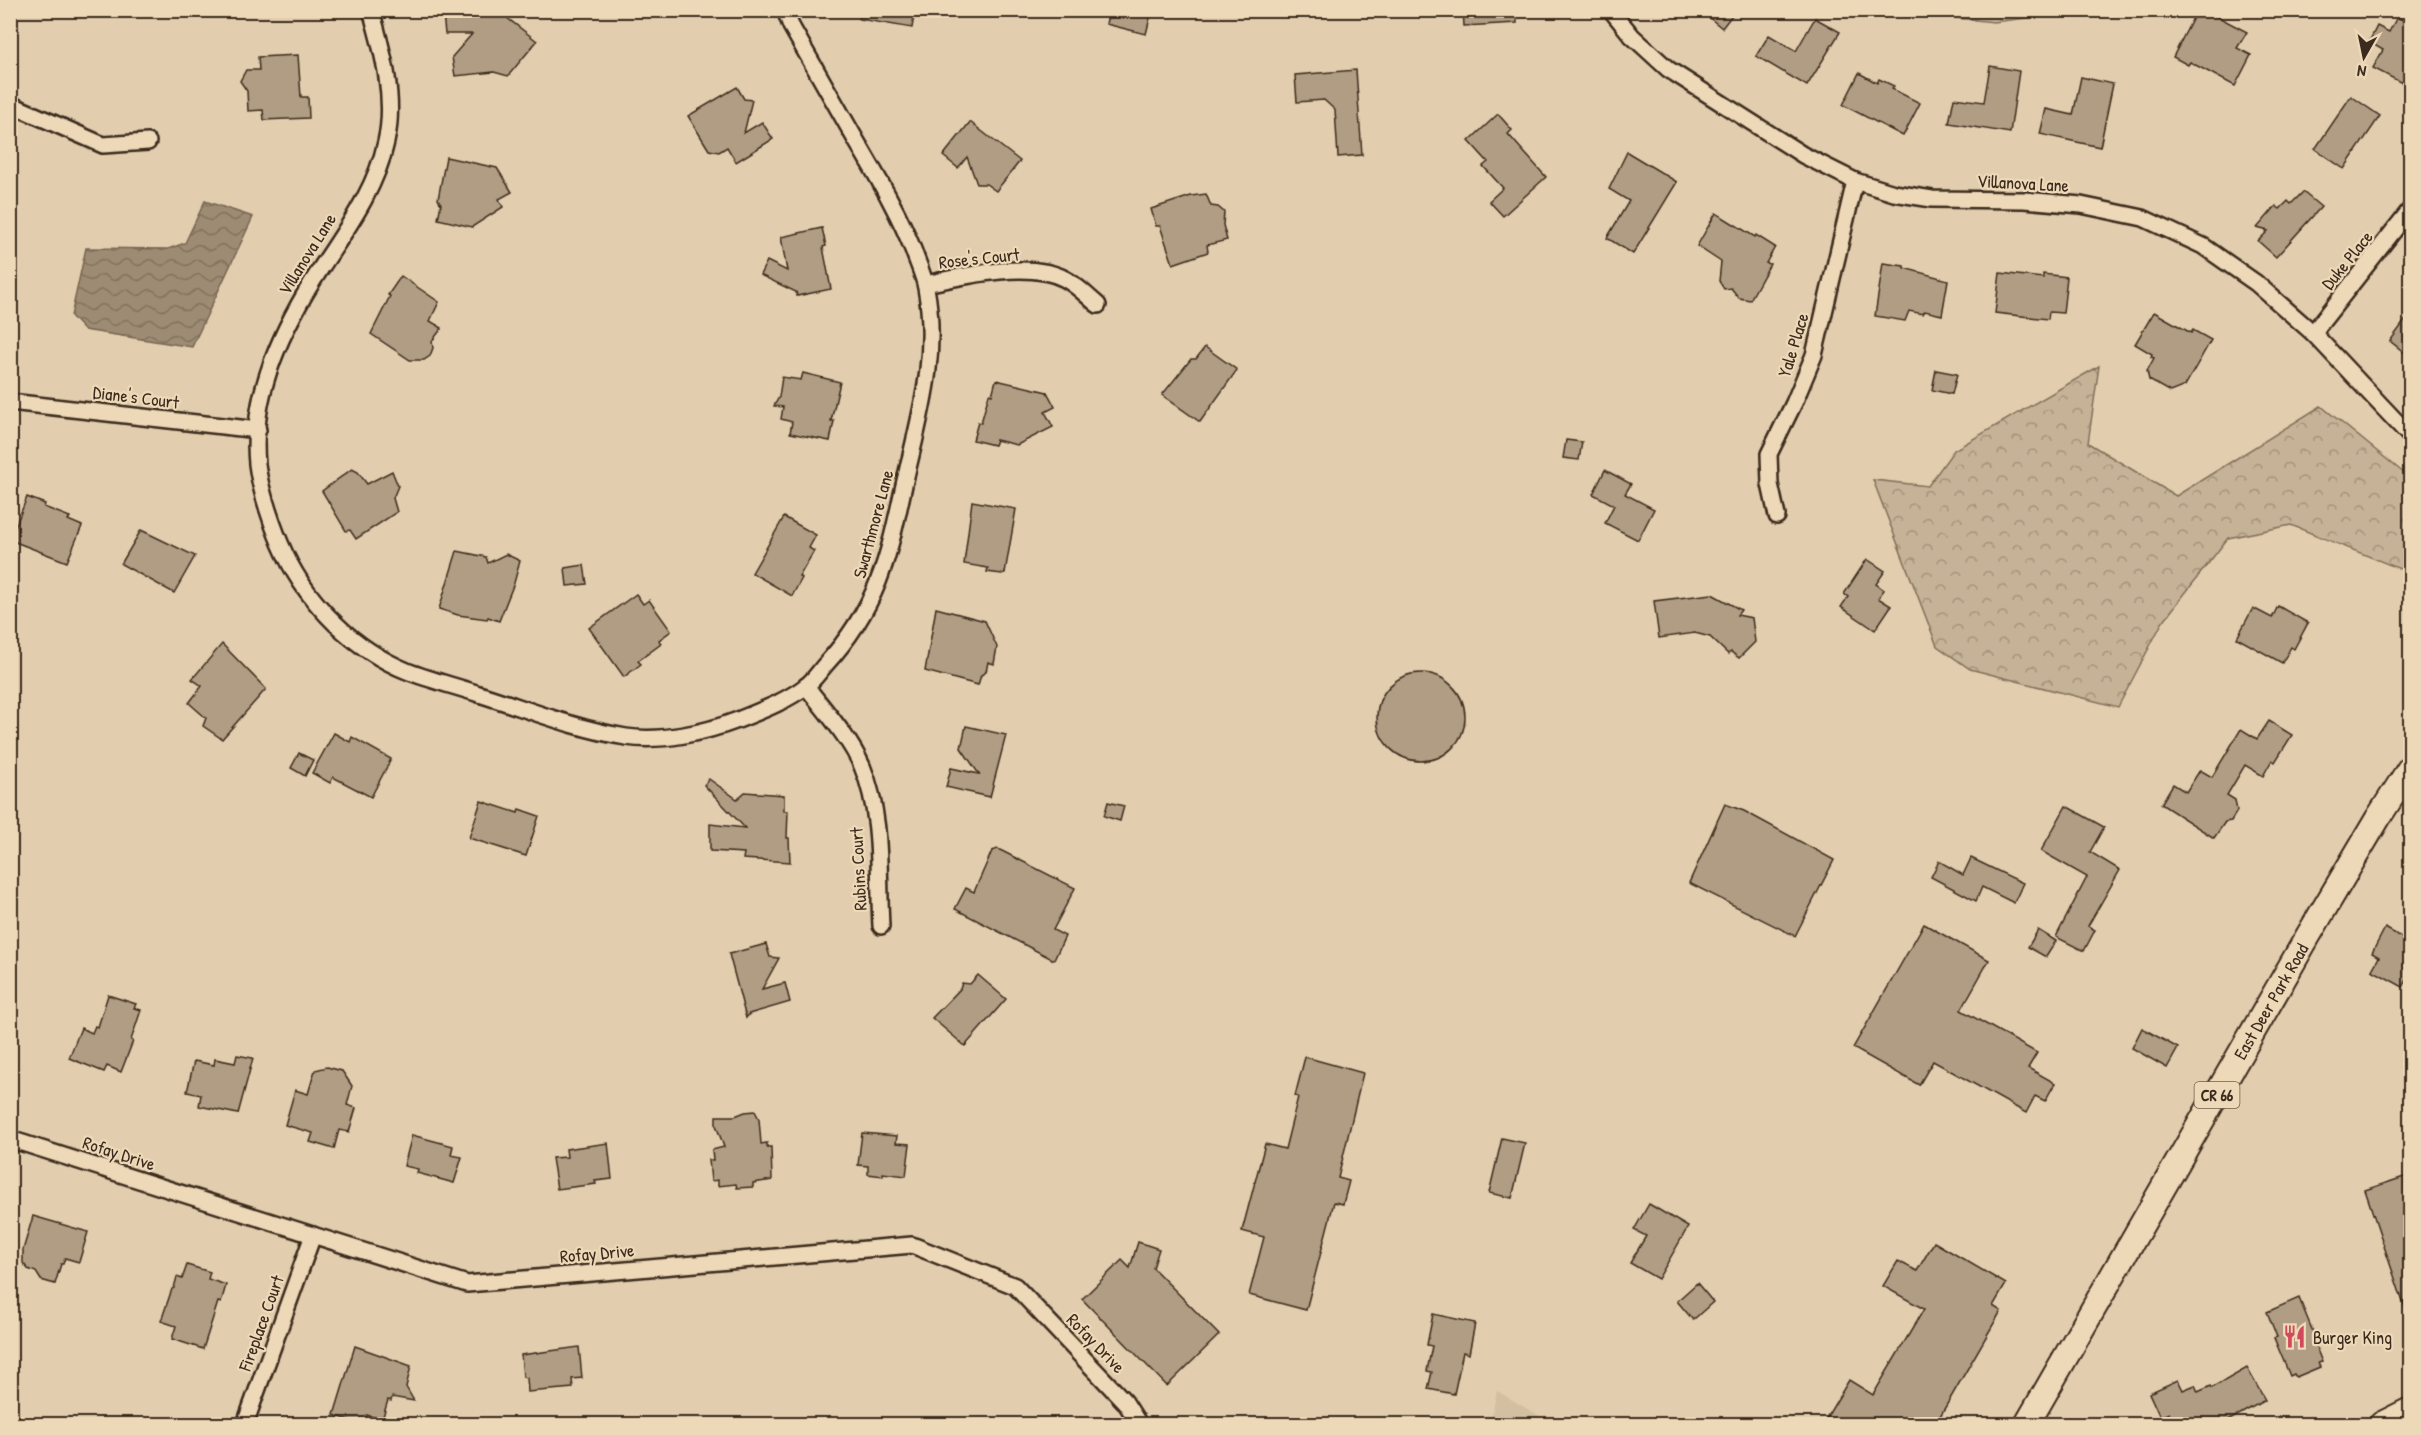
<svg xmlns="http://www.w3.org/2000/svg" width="2421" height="1435" viewBox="0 0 2421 1435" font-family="'Patrick Hand',sans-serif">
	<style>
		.built { fill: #d3bfa1 }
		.forest { fill: url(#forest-crowns); stroke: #806e5a; stroke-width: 1.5 }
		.water { fill: url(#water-waves); stroke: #766451; stroke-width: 1.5 }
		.building { fill: #b19d83; stroke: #3b2a1e; stroke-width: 1.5 }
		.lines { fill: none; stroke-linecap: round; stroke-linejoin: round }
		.minor-casing { stroke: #3b2a1e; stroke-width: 20 }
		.primary-casing { stroke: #3b2a1e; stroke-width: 28 }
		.minor { stroke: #edd8b7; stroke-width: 15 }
		.primary { stroke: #edd8b7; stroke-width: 24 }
		.labels { text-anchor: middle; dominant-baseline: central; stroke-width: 4.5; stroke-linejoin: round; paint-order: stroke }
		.shield { fill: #edd8b7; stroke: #705e4c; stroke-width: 1.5 }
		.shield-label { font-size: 16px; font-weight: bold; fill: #3b2a1e }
		.street-label { font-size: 18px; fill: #3b2a1e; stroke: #edd8b7 }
		.poi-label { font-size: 18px; fill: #3b2a1e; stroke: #edd8b7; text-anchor: start }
	</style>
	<defs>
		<pattern id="forest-crowns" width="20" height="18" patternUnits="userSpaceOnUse" patternTransform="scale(1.5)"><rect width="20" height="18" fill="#c6b296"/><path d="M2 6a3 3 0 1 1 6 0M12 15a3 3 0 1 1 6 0" fill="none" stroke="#a2917a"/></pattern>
		<pattern id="water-waves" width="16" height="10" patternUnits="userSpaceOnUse" patternTransform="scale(1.5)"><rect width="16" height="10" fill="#9d8b73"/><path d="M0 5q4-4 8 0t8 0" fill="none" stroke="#81725e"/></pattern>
	</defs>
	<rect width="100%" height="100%" fill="#e2ceae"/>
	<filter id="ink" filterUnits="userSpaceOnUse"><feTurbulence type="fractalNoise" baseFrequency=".0167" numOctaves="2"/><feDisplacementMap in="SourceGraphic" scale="12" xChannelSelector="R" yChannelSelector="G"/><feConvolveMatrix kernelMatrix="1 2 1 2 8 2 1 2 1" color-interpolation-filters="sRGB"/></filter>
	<g filter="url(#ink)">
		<!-- built -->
		<path class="built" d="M1497,1391L1553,1424H1490Z"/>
		<!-- forest -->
		<g class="forest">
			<path d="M1889,11L2084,10V11L1994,22Z"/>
			<path d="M2099,366L2088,443L2176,496L2321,406L2410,478V573L2291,525L2228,538L2162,623L2118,707L1970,669L1937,646L1873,480L1928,486L1954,450Z"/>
		</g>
		<!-- water -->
		<path class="water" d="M205,201L253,217L192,347L84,330L71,316L86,248L168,249L185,243Z"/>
		<!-- building -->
		<g class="building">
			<path d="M860,10H915L912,28L859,19Z"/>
			<path d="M1109,10H1152L1146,34L1106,24Z"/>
			<path d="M1463,10H1517V23L1464,26Z"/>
			<path d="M1700,10H1736L1722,28Z"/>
			<path d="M2197,10H2205L2247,32L2237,48L2251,55L2235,86L2190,62L2188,65L2173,57Z"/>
			<path d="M498,11L537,41L508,76L494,72L455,76L452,57L472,34H445L443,14Z"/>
			<path d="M2397,17L2410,24V67L2402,83L2373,68L2383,50L2369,42L2377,26L2389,32Z"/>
			<path d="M1815,18L1840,32L1807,86L1756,56L1769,35L1796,51Z"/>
			<path d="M298,55L301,97H308L309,118L264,120L263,110L248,111L247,91L240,81L246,70H259L258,57Z"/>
			<path d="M1990,66L2019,71L2010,133L1949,123L1954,98L1984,102Z"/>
			<path d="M1356,70L1362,155L1338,157L1335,110L1324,100L1297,102L1295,75Z"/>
			<path d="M1859,73L1877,83L1879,79L1894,86L1892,89L1920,103L1903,136L1843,105Z"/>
			<path d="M2081,77L2113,84L2100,147L2040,134L2046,109L2073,115Z"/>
			<path d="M737,87L744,99L752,100L744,133L762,122L773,139L736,162L727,147L719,152L709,150L688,116Z"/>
			<path d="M2351,96L2380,116L2344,169L2315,149Z"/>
			<path d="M1498,114L1512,130L1508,134L1546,177L1503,216L1489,201L1503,188L1483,166L1488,162L1469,141Z"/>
			<path d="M970,122L1020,161L996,191L986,184H977L967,157L958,168L943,156Z"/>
			<path d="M1627,152L1677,182L1633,254L1607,238L1629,201L1609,189Z"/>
			<path d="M446,157L497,168L512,192L499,199L503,207L472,227L438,219L441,204L438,199Z"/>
			<path d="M2303,192L2321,207L2276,257L2258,241L2268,231L2257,228L2276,206L2280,209L2288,201L2291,204Z"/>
			<path d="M1206,194L1211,206L1218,207L1224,212L1223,225L1227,240L1207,245L1208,252L1173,264L1160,226H1156L1151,209L1191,196Z"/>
			<path d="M1716,213L1755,237L1756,235L1775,247L1766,263L1770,264L1750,300L1739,298L1731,288L1724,289L1719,281L1721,262L1697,246Z"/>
			<path d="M822,228L826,246L823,247L831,289L797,296L796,292L760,275L767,261L787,271L781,237Z"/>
			<path d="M1883,263L1904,266V268L1948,280L1942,315L1925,311L1923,314L1909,311L1905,321L1875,316Z"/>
			<path d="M2000,273L2043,278V274L2067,277L2063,313L2049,312L2048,319L1995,313Z"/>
			<path d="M401,276L439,302L430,321L442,328L432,341L433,348L430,356L424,360H410L371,334L390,296L388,295Z"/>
			<path d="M2154,312L2191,333L2193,330L2211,340L2185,386L2170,392L2149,380L2147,371L2154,358L2151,357L2152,354L2135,344Z"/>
			<path d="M2410,314V357L2390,341Z"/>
			<path d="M1205,347L1237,370L1200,422L1162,395L1191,359H1196Z"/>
			<path d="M1936,370L1957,374L1952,394L1932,390Z"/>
			<path d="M803,373L840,382L831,421H834L830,441L790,433L792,422L781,419L783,407L774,406L779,397L782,377L801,380Z"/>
			<path d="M996,380L1047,392L1055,407L1045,412L1053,427L1017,445L996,440L994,445L973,440L978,422L981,423L989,394L992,395Z"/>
			<path d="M1566,440L1582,442L1579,460L1563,458Z"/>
			<path d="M352,469L358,472L367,484L392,471L398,486L393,498L397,512L356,539L350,530L346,531L322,491Z"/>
			<path d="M1605,470L1631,484L1625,494L1654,509L1638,540L1605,523L1614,505L1593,494Z"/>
			<path d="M27,497L45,504L44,507L70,517L68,520L82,526L67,562L10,540Z"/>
			<path d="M972,501L1016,509L1005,573L1002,574L987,572L988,568L964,564Z"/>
			<path d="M784,517L816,535L809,548L814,551L799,577L802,578L792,596L752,573Z"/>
			<path d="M141,530L195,556L174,593L121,564Z"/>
			<path d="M457,551L486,557L488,563L506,554L520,561L514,583L499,621L488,617L487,619L458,615L439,609Z"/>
			<path d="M1867,559L1885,571L1876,584L1884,590L1878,598L1891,606L1875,630L1841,607L1848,597L1844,594Z"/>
			<path d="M584,565L587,584L567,586L565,568Z"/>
			<path d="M636,594L643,604L649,600L671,631L659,640L661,644L638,661L641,664L624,677L589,628Z"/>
			<path d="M1712,594L1741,610L1737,615L1752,618L1755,642L1739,658L1731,652L1728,654L1710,637L1695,633L1659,638L1654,601Z"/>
			<path d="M2278,606L2308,623L2294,649L2291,647L2282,663L2237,638L2253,608L2272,618Z"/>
			<path d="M936,608L985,621L997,647L994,664L988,662L986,672L981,675L978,685L925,671Z"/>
			<path d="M222,644L266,689L222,739L203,726L206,718L189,703L202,686L192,679Z"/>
			<circle cx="1421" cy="717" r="44"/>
			<path d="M2269,721L2292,735L2275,762L2272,760L2263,776L2245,765L2227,795L2235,800L2237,811L2231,821L2225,822L2214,838L2161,804L2173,784L2186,792L2200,770L2212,777L2241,729L2257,739Z"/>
			<path d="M966,726L1006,735L990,797L946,787L951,768L979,774L961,748Z"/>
			<path d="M334,733L350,742L352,737L391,759L371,797L333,777L330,783L312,773Z"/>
			<path d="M299,753L313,760L305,776L291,768Z"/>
			<path d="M709,779L737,799L745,792L784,795V811H788L787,838H789L790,862L743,859L744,853L710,851V824L745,828L704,785Z"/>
			<path d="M481,801L518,813L519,809L539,816L526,856L469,838Z"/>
			<path d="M1108,802L1124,806L1120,821L1104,816Z"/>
			<path d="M1725,804L1744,811L1834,860L1795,936L1689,883Z"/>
			<path d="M2066,806L2104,827L2090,852L2120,870L2088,926L2095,930L2084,951L2056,937L2087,877L2041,851Z"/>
			<path d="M998,849L1075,888L1053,930L1065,936L1054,960L955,909L966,888L974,892L992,851Z"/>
			<path d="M1971,858L2023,883L2014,903L1982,887L1976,901L1931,877L1939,861L1963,875Z"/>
			<path d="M1924,924L1989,960L1961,1010L2037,1053L2028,1068L2055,1083L2045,1101L2035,1096L2026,1113L1933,1061L1919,1085L1853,1048Z"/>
			<path d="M2385,928L2410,942V947L2404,958L2410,962V975L2403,987L2372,970L2379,957L2372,953Z"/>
			<path d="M2038,930L2056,941L2046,957L2028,947Z"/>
			<path d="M766,944L770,957L779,958L762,989L785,983L790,1002L749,1014L746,1018L729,954Z"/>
			<path d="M978,975L1006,999L965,1046L932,1018L960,989L962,983L970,984Z"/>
			<path d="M108,995L136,1004L134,1008L141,1010L131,1040L133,1041L121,1072L107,1066L104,1072L69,1058L81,1028L92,1033L95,1026L98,1027Z"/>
			<path d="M2142,1028L2178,1048L2167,1068L2132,1048Z"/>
			<path d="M237,1055L253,1058L238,1114L199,1106L201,1095L187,1092L194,1061L214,1065L215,1059L235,1063Z"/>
			<path d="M1305,1057L1363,1073L1338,1178L1349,1181L1343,1204L1334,1202L1306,1310L1249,1295L1264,1237L1242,1231L1265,1144L1285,1149L1298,1097L1295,1096Z"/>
			<path d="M327,1067L342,1071L352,1086L347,1105L356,1108L349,1132L339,1130L334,1149L310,1142L313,1133L285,1125L295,1090L308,1094L315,1070Z"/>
			<path d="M755,1111L759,1119L761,1144L767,1143V1147H771L772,1180L753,1183V1187L737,1188L736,1184L718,1186V1180L711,1181L709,1160H713L712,1150L724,1147L716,1125V1116H735L745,1112Z"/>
			<path d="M862,1133L897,1136L896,1143L910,1144L906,1176L883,1173V1176L868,1174V1166L858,1165Z"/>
			<path d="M412,1135L453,1146L451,1155L462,1157L454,1183L417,1173L418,1169L404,1166Z"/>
			<path d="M1502,1138L1525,1143L1512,1198L1489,1193Z"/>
			<path d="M608,1143L612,1179L595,1181L596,1184L557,1189L552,1158L567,1157L566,1149Z"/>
			<path d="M2407,1176L2410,1186V1316L2408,1317L2365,1190Z"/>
			<path d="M1649,1204L1688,1227L1658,1279L1630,1263L1646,1236L1634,1230Z"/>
			<path d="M33,1216L88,1232L79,1262L65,1258L63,1264H61L55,1284L41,1280L36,1272L28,1269L23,1263V1250Z"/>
			<path d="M1138,1242L1159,1249L1153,1268L1219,1335L1167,1386L1082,1299L1122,1260L1130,1268Z"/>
			<path d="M1934,1242L2006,1284L1993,1306L2001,1311L1935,1425H1822L1849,1380L1873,1395L1924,1309L1883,1286L1898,1261L1917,1271Z"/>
			<path d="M187,1265L210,1272L208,1279L226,1285L221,1303L218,1302L203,1349L172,1339L176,1326L161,1321L172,1289L174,1288L177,1277L182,1279Z"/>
			<path d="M1697,1283L1713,1302L1693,1320L1677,1301Z"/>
			<path d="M2299,1298L2318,1344L2315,1345L2322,1362L2318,1363L2320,1367L2296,1377L2294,1374L2290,1376L2274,1338L2277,1337L2267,1312Z"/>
			<path d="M1433,1314L1475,1323L1469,1354L1463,1352L1454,1394L1428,1389L1432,1372L1427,1371L1432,1346L1427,1345Z"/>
			<path d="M355,1346L411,1366L406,1387L414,1401L392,1397L391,1401L388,1400L382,1420L367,1415L364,1425L334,1415Z"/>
			<path d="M579,1347L582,1378L572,1379L573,1388L528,1392L527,1378L523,1377L521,1355Z"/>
			<path d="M2247,1368L2265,1400L2221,1425H2174L2169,1413L2160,1417L2149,1393L2178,1380L2183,1390L2195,1385L2198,1392L2211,1386L2212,1388Z"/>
		</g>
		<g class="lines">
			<defs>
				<g id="minor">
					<path d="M371,10C383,52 396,99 386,142C376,189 347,228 321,268C284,325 250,393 257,464C260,490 274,531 285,554C309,605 355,650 407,671C430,680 455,686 479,694C527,709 576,729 626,737C662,742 704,733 738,720C760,711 787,701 806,686C813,681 819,672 825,665C878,607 888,559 904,485C919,419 939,357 926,288C924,276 918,264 914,252C899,213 878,178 857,142C835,104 813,65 791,26L785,10"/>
					<path d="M1611,10L1632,36L1668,69L1803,155L1855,181L1894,193L1932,199L2024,200L2081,205L2143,218L2203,246L2256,283L2313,333L2410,436"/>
					<path d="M10,104L103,145L148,142"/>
					<path d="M926,284C963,276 1030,260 1065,279C1077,285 1088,297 1098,305"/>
					<path d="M2313,333L2410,210"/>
					<path d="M10,402L258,430"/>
					<path d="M1777,516L1770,484L1769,454L1794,403L1814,355L1855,181"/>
					<path d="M806,686C825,711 849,737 862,766C883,816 878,873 881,926"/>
					<path d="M10,1139L467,1284L912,1245L1015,1286L1125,1402L1139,1424"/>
					<path d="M245,1424L313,1235"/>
				</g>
				<g id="primary">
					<path id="s1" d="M2027,1424L2308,936L2378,818L2410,768"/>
					<path d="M2382,1424L2410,1410"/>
				</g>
			</defs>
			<!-- minor casing -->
			<use href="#minor" class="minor-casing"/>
			<!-- primary casing -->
			<use href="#primary" class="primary-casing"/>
			<!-- minor -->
			<use href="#minor" class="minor"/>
			<!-- primary -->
			<use href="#primary" class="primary"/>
		</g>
	</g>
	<!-- icons -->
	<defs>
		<symbol id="restaurant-bare" viewBox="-9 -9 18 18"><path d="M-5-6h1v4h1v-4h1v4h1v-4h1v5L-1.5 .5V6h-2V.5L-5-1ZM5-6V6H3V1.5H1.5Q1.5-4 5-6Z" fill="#d1495b" stroke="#edd8b7" stroke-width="2.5" paint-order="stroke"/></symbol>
	</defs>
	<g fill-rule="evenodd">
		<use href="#restaurant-bare" x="2278" y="1320" width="33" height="33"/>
	</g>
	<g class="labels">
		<!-- shield labels -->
		<rect class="shield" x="2194.5" y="1082" width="45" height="26" rx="4.5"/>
		<g class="shield-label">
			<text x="2217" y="1095">CR 66</text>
		</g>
		<!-- street labels -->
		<g class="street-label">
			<text transform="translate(2023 183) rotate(3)">Villanova Lane</text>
			<text transform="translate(307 254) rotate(-58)">Villanova Lane</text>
			<text transform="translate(979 258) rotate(-6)">Rose's Court</text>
			<text transform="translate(2347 260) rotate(-51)">Duke Place</text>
			<text transform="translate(1793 345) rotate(-73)">Yale Place</text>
			<text transform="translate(136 397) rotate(7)">Diane's Court</text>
			<text transform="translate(873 524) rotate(-75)">Swarthmore Lane</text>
			<text transform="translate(858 869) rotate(-93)">Rubins Court</text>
			<text stroke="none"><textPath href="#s1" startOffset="488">East Deer Park Road</textPath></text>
			<text transform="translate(119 1153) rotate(18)">Rofay Drive</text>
			<text transform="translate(597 1253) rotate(-5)">Rofay Drive</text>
			<text transform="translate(261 1323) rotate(-70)">Fireplace Court</text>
			<text transform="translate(1096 1343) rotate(46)">Rofay Drive</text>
		</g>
		<!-- poi labels -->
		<g class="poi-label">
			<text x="2313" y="1337">Burger King</text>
		</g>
	</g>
	<!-- margin -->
	<rect width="2421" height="1435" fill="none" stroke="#edd8b7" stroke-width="36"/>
	<rect x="18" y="18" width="2385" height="1399" fill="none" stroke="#3b2a1e" stroke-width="2" filter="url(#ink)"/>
	<!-- north arrow -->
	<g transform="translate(2364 57) rotate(189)" stroke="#edd8b7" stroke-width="4.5" paint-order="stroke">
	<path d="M0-4.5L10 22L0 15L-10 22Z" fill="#3b2a1e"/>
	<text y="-9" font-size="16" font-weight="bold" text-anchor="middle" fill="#3b2a1e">N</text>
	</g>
</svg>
